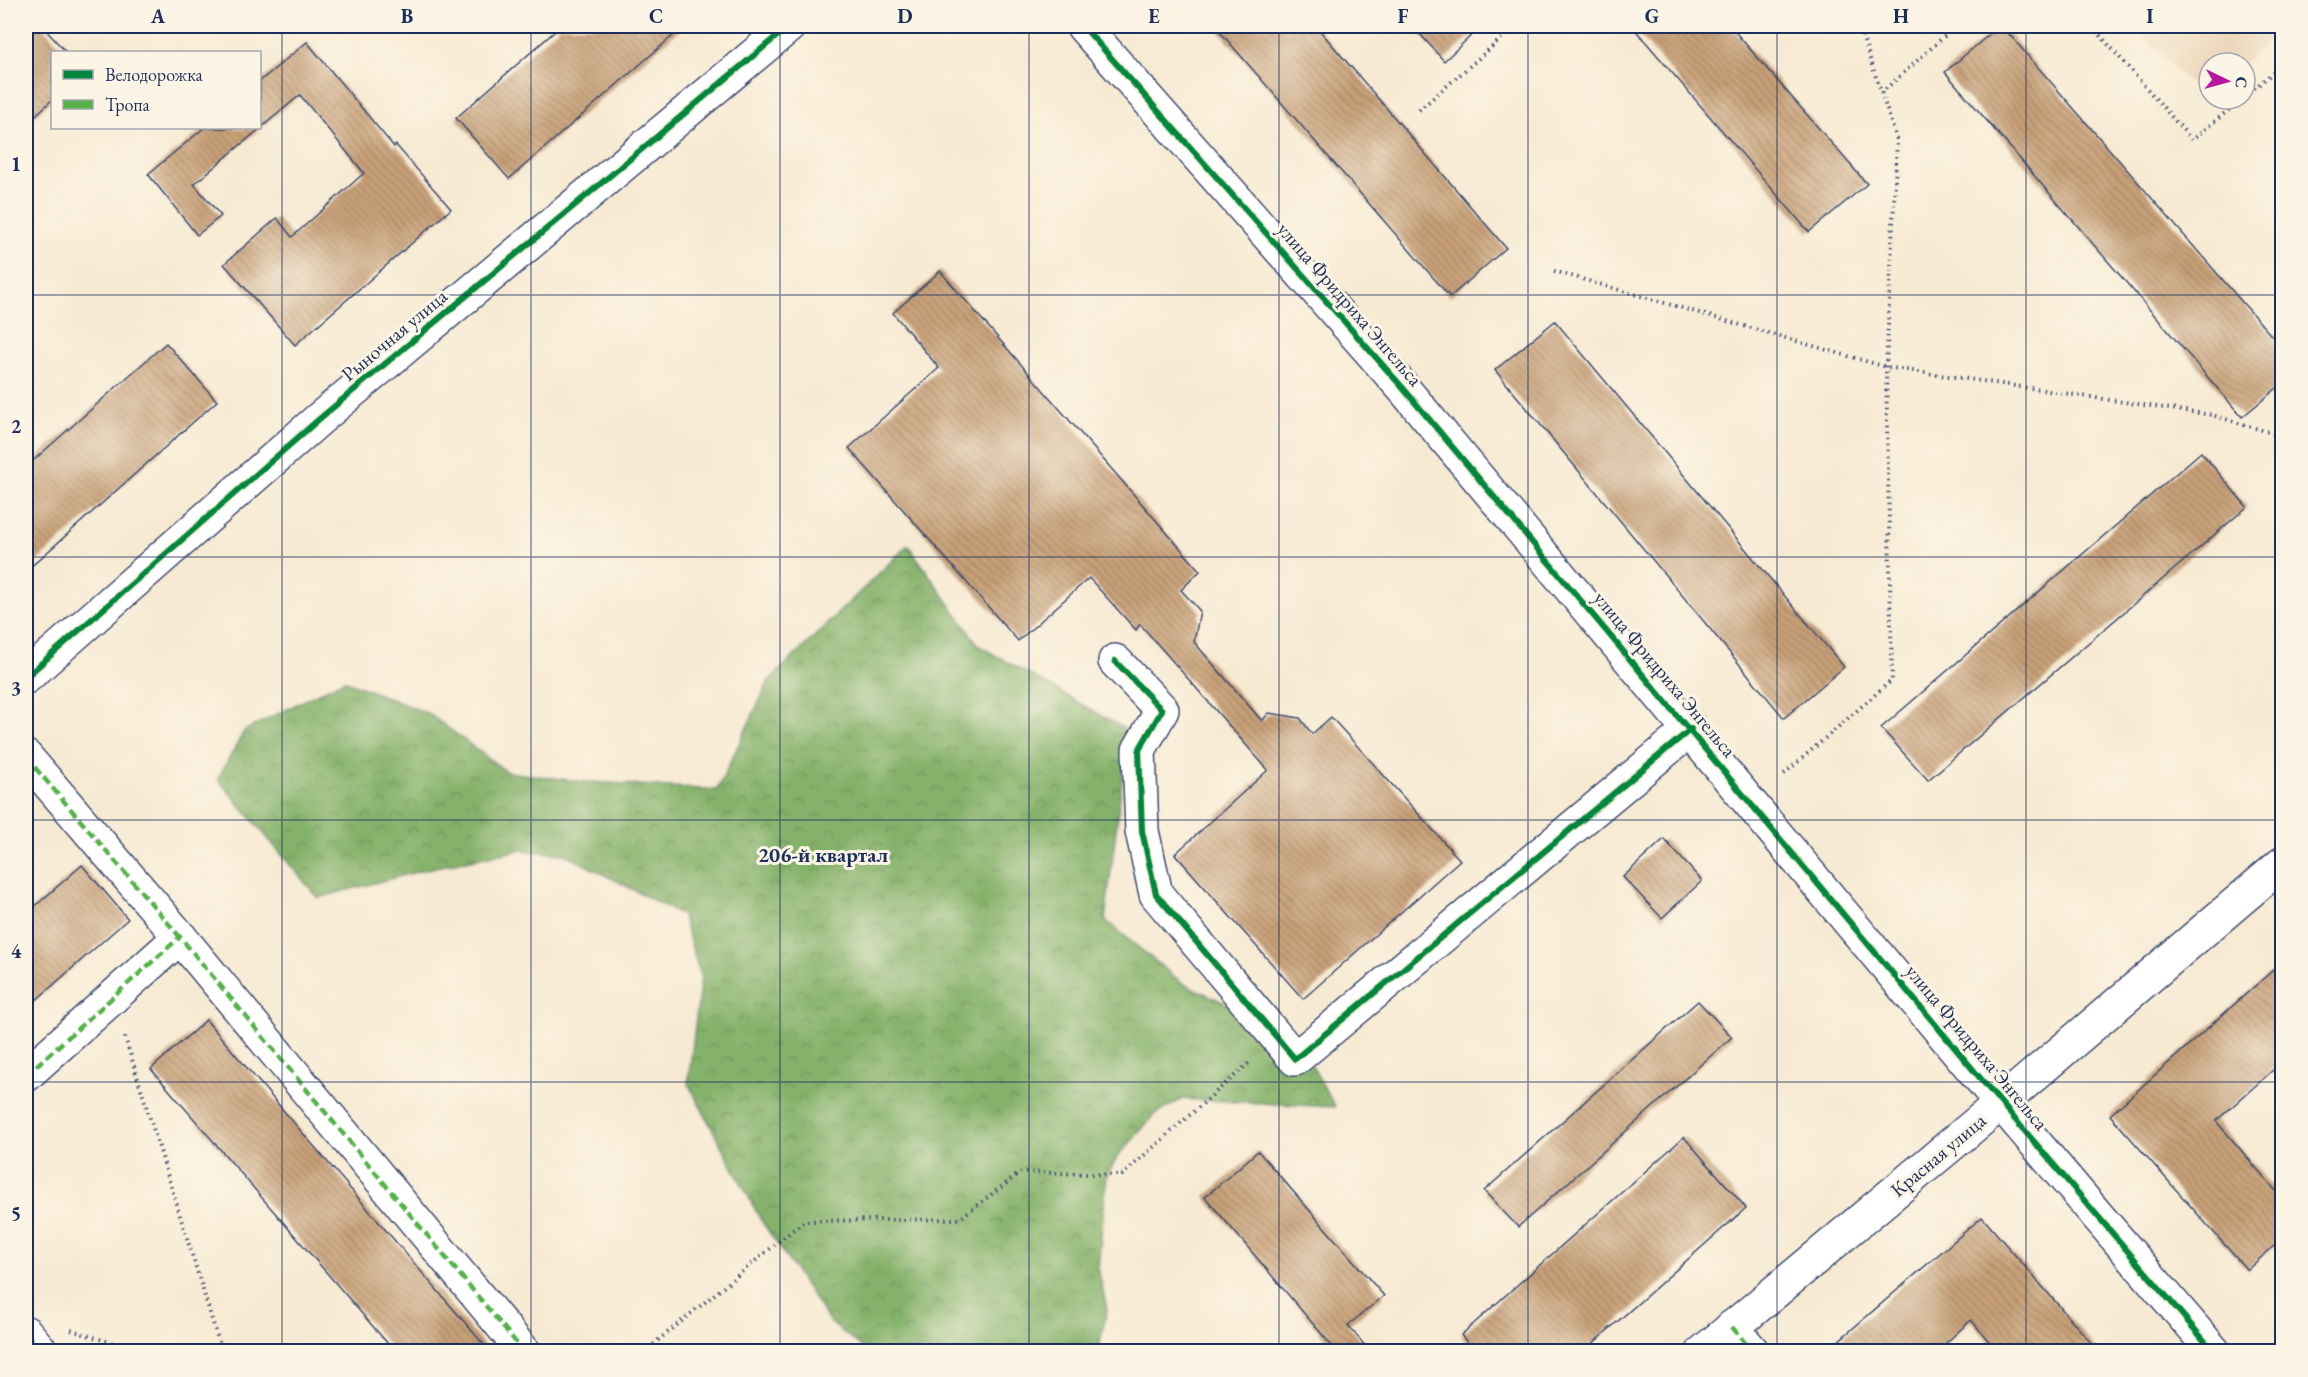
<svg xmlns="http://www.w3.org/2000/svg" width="2308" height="1377" viewBox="0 0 2308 1377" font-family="'EB Garamond',serif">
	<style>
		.built { fill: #ecd7ba }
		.forest { fill: url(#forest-crowns); stroke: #507064; stroke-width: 1.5 }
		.building { fill: url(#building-back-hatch) }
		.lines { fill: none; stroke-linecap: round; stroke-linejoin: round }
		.minor-casing { stroke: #3c4b70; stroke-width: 36 }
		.tertiary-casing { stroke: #3c4b70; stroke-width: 36 }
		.path { stroke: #3c4b70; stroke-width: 4; stroke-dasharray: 1.5 4.5; stroke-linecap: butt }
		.minor { stroke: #fff; stroke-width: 33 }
		.tertiary { stroke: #fff; stroke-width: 33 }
		.quiet { stroke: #55b248; stroke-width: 4.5; stroke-dasharray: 9 4.5; stroke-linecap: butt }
		.cycleway-casing { stroke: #fcf5e5; stroke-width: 10 }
		.cycleway { stroke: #00873e; stroke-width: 6 }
		.grid { fill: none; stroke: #1b2f5e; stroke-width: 1.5; stroke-opacity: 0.55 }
		.labels { text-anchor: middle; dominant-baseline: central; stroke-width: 6; stroke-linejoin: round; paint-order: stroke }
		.street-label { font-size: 20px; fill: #1b2f5e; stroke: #fcf5e5 }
		.neighbourhood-label { font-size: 21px; font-weight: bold; fill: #1b2f5e; stroke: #fcf5e5 }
		.neatline { fill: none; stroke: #1b2f5e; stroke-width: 2 }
		.grid-label { font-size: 20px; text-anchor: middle; font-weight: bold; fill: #1b2f5e }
	</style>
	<defs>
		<pattern id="forest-crowns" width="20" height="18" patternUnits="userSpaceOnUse" patternTransform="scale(1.5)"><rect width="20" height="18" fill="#85b26b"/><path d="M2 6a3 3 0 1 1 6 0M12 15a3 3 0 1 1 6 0" fill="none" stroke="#6c915b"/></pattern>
		<pattern id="building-back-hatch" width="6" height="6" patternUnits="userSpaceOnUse" patternTransform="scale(1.5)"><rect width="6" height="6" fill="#c8a077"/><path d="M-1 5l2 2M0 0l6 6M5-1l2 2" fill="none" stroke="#a28365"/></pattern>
	</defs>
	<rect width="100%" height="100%" fill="#fcf5e5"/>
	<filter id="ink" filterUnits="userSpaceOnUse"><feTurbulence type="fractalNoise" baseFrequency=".0167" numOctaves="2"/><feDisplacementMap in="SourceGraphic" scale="12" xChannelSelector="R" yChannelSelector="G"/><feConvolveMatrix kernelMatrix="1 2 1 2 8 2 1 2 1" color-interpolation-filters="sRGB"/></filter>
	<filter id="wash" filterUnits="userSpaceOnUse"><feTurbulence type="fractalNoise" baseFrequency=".008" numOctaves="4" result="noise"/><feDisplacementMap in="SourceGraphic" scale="24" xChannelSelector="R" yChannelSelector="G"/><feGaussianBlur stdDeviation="1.35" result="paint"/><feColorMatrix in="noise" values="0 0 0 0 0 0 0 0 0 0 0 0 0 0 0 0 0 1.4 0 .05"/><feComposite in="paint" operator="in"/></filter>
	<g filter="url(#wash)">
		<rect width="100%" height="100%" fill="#f7ead3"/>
		<!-- built -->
		<path class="built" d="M2134,26H2282V30L2243,63H2209V91L2203,97Z"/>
		<!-- forest -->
		<path class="forest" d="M908,545L979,646L1128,731L1105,920L1182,983L1295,1035L1335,1107L1182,1099L1154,1115L1116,1159L1107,1176L1098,1268L1107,1310L1098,1351H867L830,1322L761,1220L688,1083L701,977L682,915L565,854L520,850L435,867L318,898L218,779L244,731L344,680L429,714L507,772L577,781L717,790L769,681Z"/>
		<g id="blocks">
			<!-- building -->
			<g class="building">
				<path d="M26,26H42L66,52H52V100L26,124Z"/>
				<path d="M561,26H684L509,179L456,118Z"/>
				<path d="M1215,26H1316L1506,248L1450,297Z"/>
				<path d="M1413,26H1471L1476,31L1444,61Z"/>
				<path d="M1632,26H1730L1867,184L1809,232Z"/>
				<path d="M1999,26H2002L2282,348V384L2242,417L1945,72Z"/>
				<path d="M307,42L394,147L396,145L451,209L295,345L224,264L277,218L292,237L364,173L300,95L194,184L221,216L197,235L148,174L204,128H260V81Z"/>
				<path d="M940,271L1200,571L1181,590L1200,611L1194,642L1262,721L1269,713L1300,718L1312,734L1331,717L1460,860L1303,999L1175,854L1268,770L1140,624L1136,630L1089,578L1018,641L849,448L939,368L893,313Z"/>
				<path d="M1555,321L1844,667L1784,718L1495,370Z"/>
				<path d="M166,343L217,401L26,571V467Z"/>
				<path d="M2201,452L2247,507L1928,780L1881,728Z"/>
				<path d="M1664,839L1702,881L1662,918L1623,877Z"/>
				<path d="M82,865L128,919L26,1009V914Z"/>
				<path d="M2282,962V1062L2216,1121L2282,1198V1239L2247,1270L2110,1115Z"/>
				<path d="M1698,1001L1732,1037L1518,1227L1484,1191Z"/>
				<path d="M206,1020L490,1352H395L151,1069Z"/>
				<path d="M1684,1137L1746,1208L1583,1352H1475L1461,1335Z"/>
				<path d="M1258,1151L1384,1296L1348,1325L1370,1352H1337L1205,1197Z"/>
				<path d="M1982,1217L2099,1352H1998L1971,1320L1936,1352H1831L1829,1349Z"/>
			</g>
		</g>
	</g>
	<g filter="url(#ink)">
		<use href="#blocks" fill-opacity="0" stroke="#3c4b70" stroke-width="1.5"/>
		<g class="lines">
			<defs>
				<g id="minor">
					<path d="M1115,661L1162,710L1139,750L1142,831L1156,894L1295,1059L1691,729"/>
					<path d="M26,677L318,420L789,26"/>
					<path d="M26,757L180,937L524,1352"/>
					<path d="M26,1075L180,937"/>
					<path d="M1732,1327L1753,1352"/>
					<path d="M26,1333L42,1352"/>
					<path d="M1703,1352L2001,1103L2282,864"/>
				</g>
				<path id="tertiary" d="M1083,26L1403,388L2001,1103L2214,1352"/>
			</defs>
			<!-- minor casing -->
			<use href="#minor" class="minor-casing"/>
			<!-- tertiary casing -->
			<use href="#tertiary" class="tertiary-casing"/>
			<!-- path -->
			<g class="path">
				<path d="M2092,26L2192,140L2242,99"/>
				<path d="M1881,93L1956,26"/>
				<path d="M2245,96L2282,65"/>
				<path d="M1419,110L1516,26"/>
				<path d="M1554,271L1886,367L2212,415L2282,436"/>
				<path d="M1784,774L1892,680L1886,367L1897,140L1859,26"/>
				<path d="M125,1037L222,1352"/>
				<path d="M71,1330L142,1352"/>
				<path d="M644,1352L804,1221L959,1219L1021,1172L1122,1175L1250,1062"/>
			</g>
			<!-- minor -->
			<use href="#minor" class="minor"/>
			<!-- tertiary -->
			<use href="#tertiary" class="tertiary"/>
			<!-- quiet -->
			<g class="quiet">
				<path d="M26,757L180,937L524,1352"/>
				<path d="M26,1075L180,937"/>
				<path d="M1732,1327L1753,1352"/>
				<path d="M26,1333L42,1352"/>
			</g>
			<defs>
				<g id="cycleway">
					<path d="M1083,26L1403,388L2001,1103L2214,1352"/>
					<path d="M1115,661L1162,710L1139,750L1142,831L1156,894L1295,1059L1691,729"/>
					<path d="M26,677L318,420L789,26"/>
				</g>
			</defs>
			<!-- cycleway casing -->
			<use href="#cycleway" class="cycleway-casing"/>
			<!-- cycleway -->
			<use href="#cycleway" class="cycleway"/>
		</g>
	</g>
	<!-- grid -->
	<path class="grid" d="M282,26V1352M531,26V1352M780,26V1352M1029,26V1352M1279,26V1352M1528,26V1352M1777,26V1352M2026,26V1352M26,295H2282M26,557H2282M26,820H2282M26,1082H2282"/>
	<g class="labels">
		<!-- street labels -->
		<g class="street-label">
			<text transform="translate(1350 304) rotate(49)">улица Фридриха Энгельса</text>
			<text transform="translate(394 335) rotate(-40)">Рыночная улица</text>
			<text transform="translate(1665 674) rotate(50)">улица Фридриха Энгельса</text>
			<text transform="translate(1977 1047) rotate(50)">улица Фридриха Энгельса</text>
			<text transform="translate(1938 1155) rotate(-40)">Красная улица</text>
		</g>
		<!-- neighbourhood labels -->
		<g class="neighbourhood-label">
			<text x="823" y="854">206-й квартал</text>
		</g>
	</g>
	<!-- margin -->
	<rect width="2308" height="1377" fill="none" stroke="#fcf5e5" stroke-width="66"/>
	<!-- legend -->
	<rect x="51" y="51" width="210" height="78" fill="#fcf5e5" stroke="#a2a6af" stroke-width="1.5"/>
	<rect x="63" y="70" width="30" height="9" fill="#00873e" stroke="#a2a6af" stroke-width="1.5"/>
	<text x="105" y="81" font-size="18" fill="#1b2f5e">Велодорожка</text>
	<rect x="63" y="100" width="30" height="9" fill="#55b248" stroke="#a2a6af" stroke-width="1.5"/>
	<text x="105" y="111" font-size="18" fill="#1b2f5e">Тропа</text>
	<!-- north arrow -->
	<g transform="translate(2227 81) rotate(95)"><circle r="28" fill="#fcf5e5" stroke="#a2a6af" stroke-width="1.5"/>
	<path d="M0-4.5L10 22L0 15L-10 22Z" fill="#b5179e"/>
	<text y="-9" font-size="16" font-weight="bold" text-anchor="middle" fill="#1b2f5e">С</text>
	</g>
	<rect x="33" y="33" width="2242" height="1311" class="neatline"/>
	<g class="grid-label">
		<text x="158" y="23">A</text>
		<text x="407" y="23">B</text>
		<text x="656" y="23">C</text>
		<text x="905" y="23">D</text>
		<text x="1154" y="23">E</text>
		<text x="1403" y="23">F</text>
		<text x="1652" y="23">G</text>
		<text x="1901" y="23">H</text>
		<text x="2150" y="23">I</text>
		<text x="16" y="171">1</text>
		<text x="16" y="433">2</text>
		<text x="16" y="695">3</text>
		<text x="16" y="958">4</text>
		<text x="16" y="1220">5</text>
	</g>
</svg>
